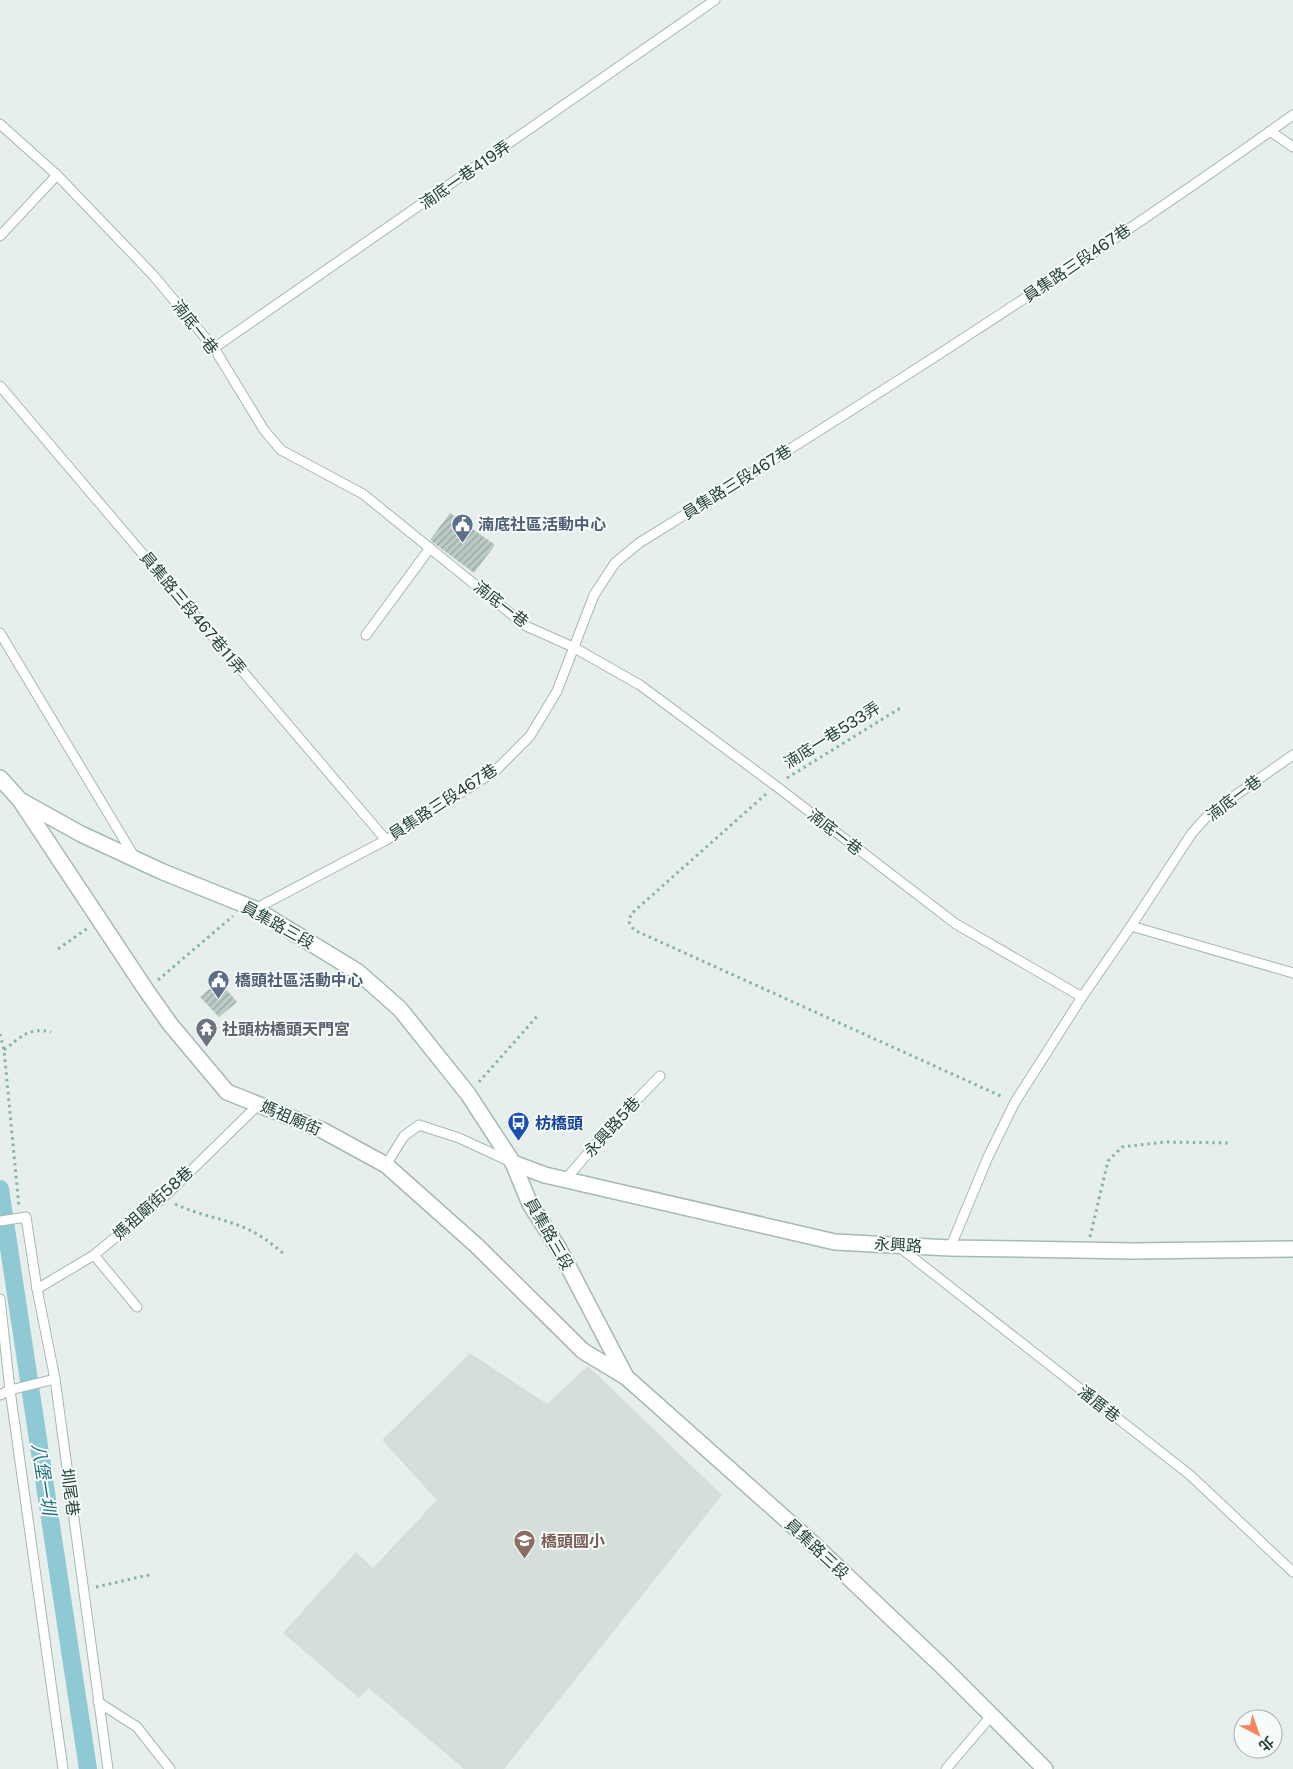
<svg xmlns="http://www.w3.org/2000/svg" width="1293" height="1769" viewBox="0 0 1293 1769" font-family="'Public Sans','Noto Sans TC',sans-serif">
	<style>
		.built { fill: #d4dfda }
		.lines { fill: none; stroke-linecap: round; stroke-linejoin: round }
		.canal { stroke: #8ec9d4; stroke-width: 18 }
		.building { fill: url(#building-hatch) }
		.lane-casing { stroke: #a8b8b2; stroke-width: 11 }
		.street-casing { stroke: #a8b8b2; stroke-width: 18 }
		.secondary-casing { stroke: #a4bbb3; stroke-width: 18 }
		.path { stroke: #86b3a5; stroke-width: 3; stroke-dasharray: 2.5 4; stroke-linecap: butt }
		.lane { stroke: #fff; stroke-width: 9 }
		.street { stroke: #fff; stroke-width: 15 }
		.secondary { stroke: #fff; stroke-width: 15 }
		.labels { text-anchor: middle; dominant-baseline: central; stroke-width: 4; stroke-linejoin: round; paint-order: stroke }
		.street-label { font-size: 16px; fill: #24423a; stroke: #f7fbf9 }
		.service-label { font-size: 16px; font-weight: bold; fill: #4e5e75; stroke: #f7fbf9; text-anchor: start }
		.worship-label { font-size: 16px; font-weight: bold; fill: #5b616d; stroke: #f7fbf9; text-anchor: start }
		.transit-label { font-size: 16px; font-weight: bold; fill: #164399; stroke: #f7fbf9; text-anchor: start }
		.education-label { font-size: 16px; font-weight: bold; fill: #785e54; stroke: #f7fbf9; text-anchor: start }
		.water-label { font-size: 18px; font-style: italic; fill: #1c6f80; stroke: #f7fbf9 }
	</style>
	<defs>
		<pattern id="building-hatch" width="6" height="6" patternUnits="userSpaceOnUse" patternTransform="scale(1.25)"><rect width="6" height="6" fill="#bbcac4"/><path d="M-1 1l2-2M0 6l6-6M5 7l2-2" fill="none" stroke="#98a6a0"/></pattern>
	</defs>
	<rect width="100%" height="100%" fill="#e6efeb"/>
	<!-- built -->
	<path class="built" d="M470,1353L547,1404L588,1366L722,1495L504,1769H464L369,1688L359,1698L283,1633L356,1552L373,1568L437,1500L382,1440Z"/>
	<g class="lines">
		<!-- canal -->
		<path class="canal" d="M0,1189L88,1769"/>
	</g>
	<!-- building -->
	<g class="building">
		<path d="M450,513L495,545L474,573L430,540Z"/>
		<path d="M219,981L237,1002L219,1017L200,997Z"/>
	</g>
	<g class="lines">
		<defs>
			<g id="lane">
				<path d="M0,124L57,175L153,275L214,348L264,430L281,450L363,494L526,626L573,647L640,685L776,786L956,924L1082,997"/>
				<path d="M1270,131L1293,147"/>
				<path d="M0,236L57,175"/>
				<path d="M214,348L715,0"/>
				<path d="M0,386L386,840"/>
				<path d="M0,633L135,858"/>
				<path d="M366,635L430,548"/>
				<path d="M255,909L386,840L495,771L530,736L557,691L594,595L615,563L639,543C861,406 1081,266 1293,115"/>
				<path d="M1131,926L1293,973"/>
				<path d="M386,1165L404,1136L419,1125L459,1138L511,1162"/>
				<path d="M565,1180L612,1125L660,1076"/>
				<path d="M0,1221L26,1217L37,1289L55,1379L108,1769"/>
				<path d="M898,1246L1190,1475L1293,1572"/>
				<path d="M950,1248L988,1157L1015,1102L1082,997L1131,926L1192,833L1210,813L1293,755"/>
				<path d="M94,1255L137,1307"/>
				<path d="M37,1289L94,1255L163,1198L259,1104"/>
				<path d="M0,1299L10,1390L63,1769"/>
				<path d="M0,1395L10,1390L55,1379"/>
				<path d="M98,1702L137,1727L170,1769"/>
				<path d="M946,1769L992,1715"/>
			</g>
			<g id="street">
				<path d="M20,800L146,990L170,1024L227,1092L322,1130L386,1165L477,1246L583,1351L626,1377"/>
				<path d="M513,1163L530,1204L559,1249L626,1377L808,1539L944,1668L1045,1769"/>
			</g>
			<path id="secondary" d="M0,778L20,800L81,834L163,872L255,909L358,972L400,1009L468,1094L513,1163L545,1175L835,1242L950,1248L1133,1251L1293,1249"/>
		</defs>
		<!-- lane casing -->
		<use href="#lane" class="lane-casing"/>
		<!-- street casing -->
		<use href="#street" class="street-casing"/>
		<!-- secondary casing -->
		<use href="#secondary" class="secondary-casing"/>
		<!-- path -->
		<g class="path">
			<path d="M787,778L902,707"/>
			<path d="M766,794L631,914L629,922L634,930L1003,1097"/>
			<path d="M58,949L88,928"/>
			<path d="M158,980L233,916"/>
			<path d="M0,1034L4,1050L19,1207"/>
			<path d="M4,1050C21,1037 28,1027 51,1032"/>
			<path d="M479,1082L539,1014"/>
			<path d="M175,1204C198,1215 222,1218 245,1228C260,1234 272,1244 284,1254"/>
			<path d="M1090,1237L1108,1161L1122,1147L1164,1142L1231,1143"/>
			<path d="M96,1587L153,1574"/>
		</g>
		<!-- lane -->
		<use href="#lane" class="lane"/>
		<!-- street -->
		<use href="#street" class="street"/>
		<!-- secondary -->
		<use href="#secondary" class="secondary"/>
	</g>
	<!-- icons -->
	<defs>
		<symbol id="civic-pin" viewBox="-11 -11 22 30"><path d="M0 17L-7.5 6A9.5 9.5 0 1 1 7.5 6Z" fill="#5c6f8a" stroke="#f7fbf9"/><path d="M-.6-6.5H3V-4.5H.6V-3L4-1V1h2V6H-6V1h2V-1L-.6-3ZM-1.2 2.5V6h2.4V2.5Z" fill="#fff"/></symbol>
		<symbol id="temple-pin" viewBox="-11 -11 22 30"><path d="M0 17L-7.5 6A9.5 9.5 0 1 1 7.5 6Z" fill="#6b7280" stroke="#f7fbf9"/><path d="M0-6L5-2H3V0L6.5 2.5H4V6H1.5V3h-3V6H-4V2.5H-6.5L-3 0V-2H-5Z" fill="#fff"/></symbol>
		<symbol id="bus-pin" viewBox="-11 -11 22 30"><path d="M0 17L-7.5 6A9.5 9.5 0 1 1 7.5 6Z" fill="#1a4fb4" stroke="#f7fbf9"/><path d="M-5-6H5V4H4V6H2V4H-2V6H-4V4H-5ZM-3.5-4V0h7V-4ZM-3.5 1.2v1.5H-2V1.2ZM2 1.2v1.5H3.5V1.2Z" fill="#fff"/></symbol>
		<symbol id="school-pin" viewBox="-11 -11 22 30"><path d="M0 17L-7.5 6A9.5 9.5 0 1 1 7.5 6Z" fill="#8d6e63" stroke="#f7fbf9"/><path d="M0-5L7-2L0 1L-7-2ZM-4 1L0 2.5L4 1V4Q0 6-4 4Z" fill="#fff"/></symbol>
	</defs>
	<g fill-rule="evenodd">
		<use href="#civic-pin" x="450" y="512" width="25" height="34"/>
		<use href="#civic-pin" x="206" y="968" width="25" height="34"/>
		<use href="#temple-pin" x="194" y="1016" width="25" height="34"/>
		<use href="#bus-pin" x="506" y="1110" width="25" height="34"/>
		<use href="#school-pin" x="512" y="1528" width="25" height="34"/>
	</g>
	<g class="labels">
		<!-- street labels -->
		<g class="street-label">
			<text transform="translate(465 175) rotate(-35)">湳底一巷419弄</text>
			<text transform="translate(1077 263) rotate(-34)">員集路三段467巷</text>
			<text transform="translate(195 327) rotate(52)">湳底一巷</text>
			<text transform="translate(737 482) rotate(-32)">員集路三段467巷</text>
			<text transform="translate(501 604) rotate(38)">湳底一巷</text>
			<text transform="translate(193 613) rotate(50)">員集路三段467巷11弄</text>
			<text transform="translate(832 735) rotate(-32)">湳底一巷533弄</text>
			<text transform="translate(1234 798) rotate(-37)">湳底一巷</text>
			<text transform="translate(443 802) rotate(-33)">員集路三段467巷</text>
			<text transform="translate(835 832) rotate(38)">湳底一巷</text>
			<text transform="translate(278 925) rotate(29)">員集路三段</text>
			<text transform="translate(291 1118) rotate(23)">媽祖廟街</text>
			<text transform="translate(612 1127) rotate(-48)">永興路5巷</text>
			<text transform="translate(153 1203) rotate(-42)">媽祖廟街58巷</text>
			<text transform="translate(549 1234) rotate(60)">員集路三段</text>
			<text transform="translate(898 1245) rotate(3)">永興路</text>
			<text transform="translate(1099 1404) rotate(38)">潘厝巷</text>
			<text transform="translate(70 1492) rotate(82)">圳尾巷</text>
			<text transform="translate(817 1549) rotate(43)">員集路三段</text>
		</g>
		<!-- service labels -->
		<g class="service-label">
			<text x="478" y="524">湳底社區活動中心</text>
			<text x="235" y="980">橋頭社區活動中心</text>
		</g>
		<!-- worship labels -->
		<g class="worship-label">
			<text x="222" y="1029">社頭枋橋頭天門宮</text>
		</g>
		<!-- transit labels -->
		<g class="transit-label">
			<text x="535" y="1123">枋橋頭</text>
		</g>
		<!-- education labels -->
		<g class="education-label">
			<text x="541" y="1541">橋頭國小</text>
		</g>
		<!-- water labels -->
		<g class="water-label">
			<text transform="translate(44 1479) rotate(81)">八堡一圳</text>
		</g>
	</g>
	<!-- north arrow -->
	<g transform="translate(1258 1734) rotate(139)"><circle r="24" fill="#f7fbf9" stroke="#a3b1ad"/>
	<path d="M0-4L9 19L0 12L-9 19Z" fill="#f4845f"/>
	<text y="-8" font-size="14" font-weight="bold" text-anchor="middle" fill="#24423a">北</text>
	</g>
</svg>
